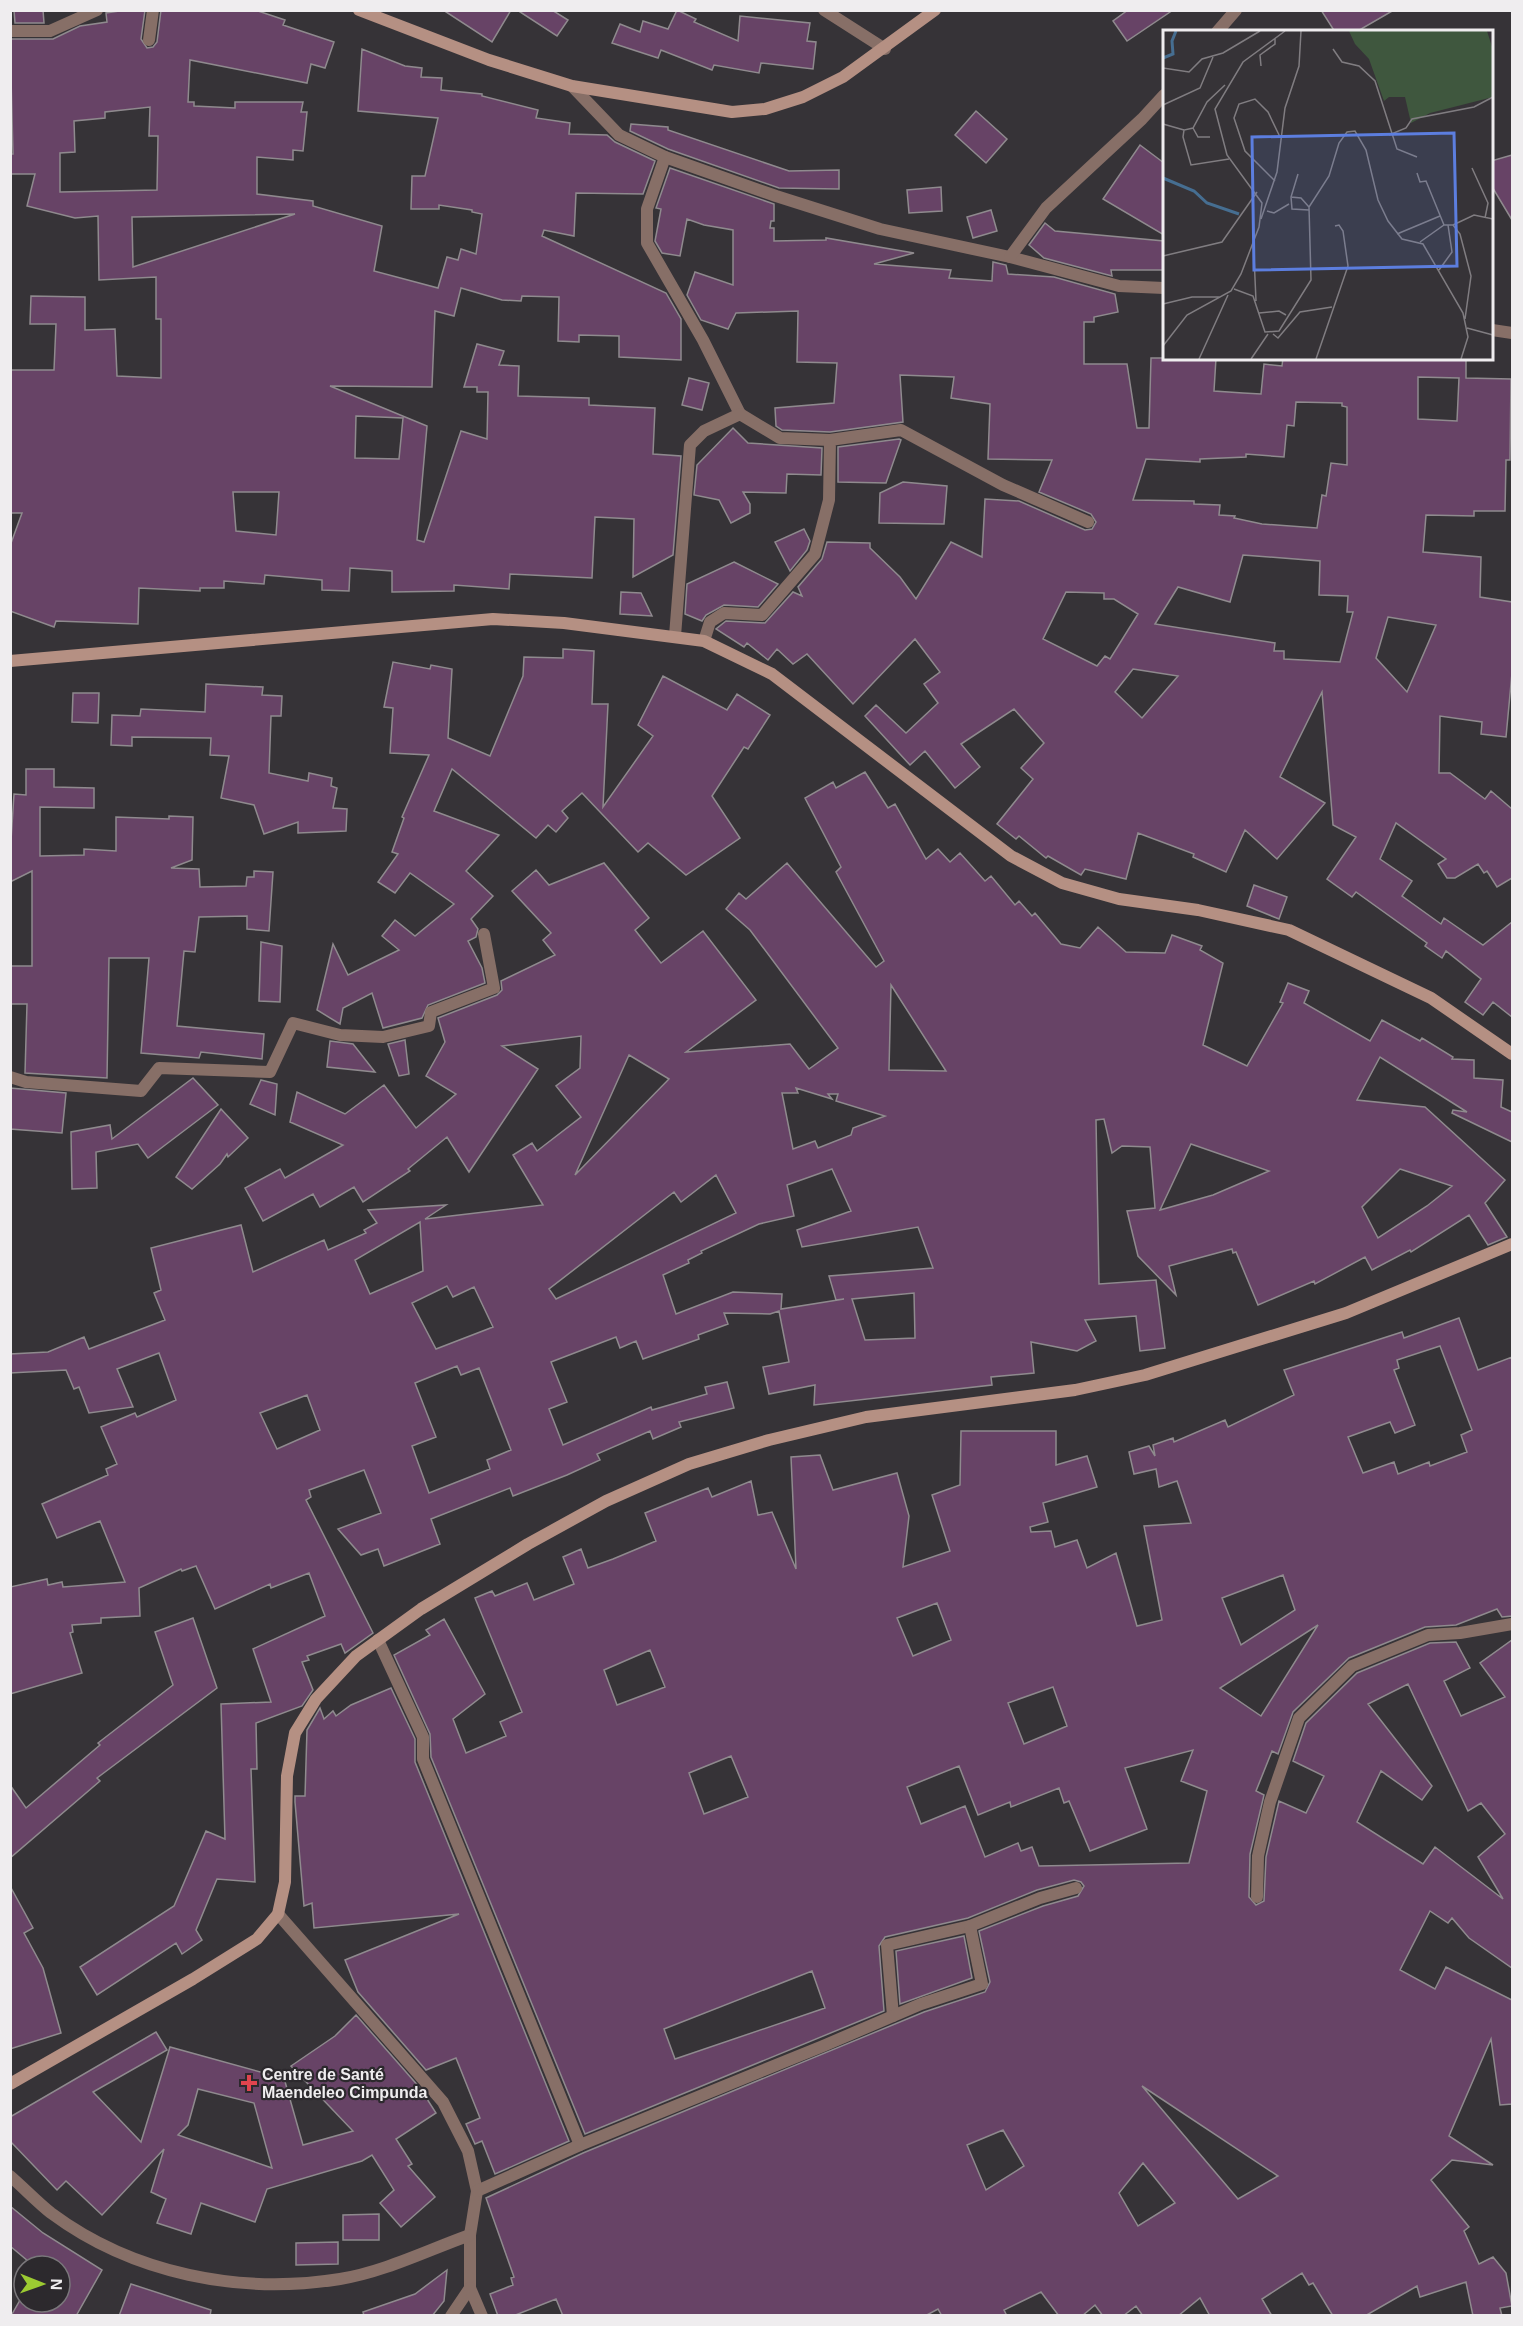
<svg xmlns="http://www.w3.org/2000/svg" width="1523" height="2326" viewBox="0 0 1523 2326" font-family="Arial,sans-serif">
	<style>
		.building { fill: #674366; stroke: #8f8a8e; stroke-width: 1.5; fill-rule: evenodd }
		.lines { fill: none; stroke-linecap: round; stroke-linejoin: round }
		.street { stroke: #876f67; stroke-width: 12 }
		.secondary { stroke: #b59083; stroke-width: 12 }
		.health-dot { fill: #e0444e; stroke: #2c292d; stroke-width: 2 }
		.labels { text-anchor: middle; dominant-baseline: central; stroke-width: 4.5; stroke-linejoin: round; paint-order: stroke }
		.poi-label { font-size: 16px; font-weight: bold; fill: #efedef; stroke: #2c292d; text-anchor: start }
		.inset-river { fill: none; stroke: #466e91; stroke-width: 3 }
		.inset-road { fill: none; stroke: #807d81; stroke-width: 1.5 }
		.view { fill: #5c7edf; fill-opacity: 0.15; stroke: #5c7edf; stroke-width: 3 }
		.inset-edge { fill: none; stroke: #efedef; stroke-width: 3 }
	</style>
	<rect width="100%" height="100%" fill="#363337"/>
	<!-- building -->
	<g class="building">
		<path d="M14,10H43L44,23H15Z"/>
		<path d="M126,10H145L141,39L147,48L153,47L157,42L161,10H255L285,20L283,25L334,42L325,68L311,64L307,83L190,60L188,102H194V106L235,108V102H303L301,112H307L303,151L293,150V160L257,157V194L313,201V206L382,226L374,271L438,288L447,257L458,260L461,249L476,254L482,214L472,212V210L439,205V209H411L412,176H425L438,118L358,111L362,49L405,66L422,68L421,77L442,78L441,90L482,94V96L538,110L536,118L570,123L569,134L607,135L615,142L655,161L643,194L576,193L574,236L544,230L542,236L666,293L681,319V360L619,357V336L579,335V342L558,341L559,297L522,296L521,301L502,300L461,288L454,316L435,311L432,387L330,386L427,426L417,540L424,542L461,431L487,439L488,392H477V387H464L477,344L504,351L499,365L519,366L518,396L589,398V405L655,408L653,454L681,456L673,555L633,577L634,519L595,517L592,578L510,574L509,589L454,585V591L392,592V571L350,568L349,591L322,590V580L265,575L264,584L224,581V588H200V591L139,588L138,624L56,621L54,627L10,611V546L22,513H10V370H54L56,324H30L31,296L85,297V330L115,329L117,376L161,378V319H156V277L99,280L98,216L75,218L27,206L35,174H10V154H13L10,39H53L80,26L107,22L106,13ZM150,107L149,136H158L157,190L60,192V153L75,152L74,121L105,118V112ZM295,214L133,267L132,217ZM356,416L403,418L399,459L355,458ZM233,492H279L276,535L236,531Z"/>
		<path d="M443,10H511L492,42Z"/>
		<path d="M517,10H552L568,20L557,36Z"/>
		<path d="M677,10L696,19L694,22L738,41L740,16L810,23L807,41L816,42L813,69L761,63L759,73L714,65L712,70L661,50L658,58L612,43L620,24L640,32L643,21L668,29Z"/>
		<path d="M1128,10H1173L1127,41L1113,21Z"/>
		<path d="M1321,10H1394L1356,32H1335Z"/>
		<path d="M976,111L1007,139L986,163L955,135Z"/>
		<path d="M631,124L668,127V130L789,171L839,170V189L779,188L668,149L630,131Z"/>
		<path d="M1140,145L1164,163V235L1103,199Z"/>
		<path d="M1512,155V220L1491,185V161Z"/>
		<path d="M670,168L774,204V221H771L770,228H774V241L826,240V238L914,253L874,264L951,270L949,278L992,281L993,262L1006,265L1008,274L1054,277L1115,294L1118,312L1094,317V322H1084V364H1127L1137,428H1149L1151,358H1216L1214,391L1243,393L1261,394L1264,364L1282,366L1283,358H1466V378L1511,379L1510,460H1506L1505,511H1474V516L1426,515L1423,552L1481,557L1480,597L1512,602V673L1506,737L1481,734L1482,722L1440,716L1439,773H1450L1485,799L1491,791L1512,809V878L1497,887L1487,871L1484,873L1478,864L1455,878H1447L1438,864L1446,859L1396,823L1380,859L1412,881L1402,896L1441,924L1444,918L1483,945L1512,922V1017L1493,1002L1483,1015L1465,1002L1481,979L1446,951L1442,958L1425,946L1427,943L1356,892L1352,897L1327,879L1356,837L1333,825L1322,692L1280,777L1325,803L1277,859L1245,830L1226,872L1193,857L1194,854L1138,833L1126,879L1085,869L1081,875L1048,856L1046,858L1019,836L1016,839L997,824L1033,779L1021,768L1044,743L1014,709L961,744L980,767L955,788L925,751L910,765L865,716L876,705L906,733L938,703L924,684L940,672L915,639L853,704L807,654L793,664L777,649L768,660L747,643L744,647L716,629L726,621L765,623L793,592L802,596L798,587L822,559L827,542L870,543V548L900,577L916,599L951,542L982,557L985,499L1019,501L1085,530L1092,529L1096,522L1091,514L1039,492L1052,460L988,459L990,404L951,398L954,377L900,375L903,422L830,432L782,430L776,426L775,408L834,403L837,363L797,362L798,311L736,313L728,329L701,320L687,295L695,272L733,285V230L704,225L687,219L680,256L662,253L655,241L661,209L656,208ZM1418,377L1459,378L1457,421L1418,419ZM1296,402L1342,403V406L1347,407V465L1331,463L1326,496L1322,495L1317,528L1262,524L1234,518L1235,516L1219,515L1220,505L1194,504V501L1133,500L1146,459L1200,462V459L1246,457V454L1284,457L1287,425L1294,426ZM1243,555L1320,561L1319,595L1348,596L1347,612H1353L1340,662L1284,659V651H1274L1275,643L1155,624L1178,587L1230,602ZM1066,592L1104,593V599H1114L1138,614L1110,659L1105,656L1097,666L1043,639ZM1388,617L1436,625L1407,692L1376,658ZM1133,669L1178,676L1142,718L1115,692Z"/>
		<path d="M941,187L942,211L909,213L907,190Z"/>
		<path d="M991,210L997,231L973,238L967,217Z"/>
		<path d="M1045,223L1055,231L1164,241V270H1111L1112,276L1044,258L1029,245Z"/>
		<path d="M689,378L709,383L702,410L682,405Z"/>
		<path d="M733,428L748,443L822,448L821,475L787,474L786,493L743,492L750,504V513L731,523L719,500L694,495L697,465Z"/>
		<path d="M899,439L901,440L886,483L838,482V447Z"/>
		<path d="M903,482L947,486L944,524L879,523L880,493Z"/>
		<path d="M804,529L810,541L807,550L790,571L775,542Z"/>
		<path d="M734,562L778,584L758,607L724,605L706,615L702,621L685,614L687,584Z"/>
		<path d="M621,592L641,593L652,616L620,614Z"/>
		<path d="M563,649L594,651L592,704H608L603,807L653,736L638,725L663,676L727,710L737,694L770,715L748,749L744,747L712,796L740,838L686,875L648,843L638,852L582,793L562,811L568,818L556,832L548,825L536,838L452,769L434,811L499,835L466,871L493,896L471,919L478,929L476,937L468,941L482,968L485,983L428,1005L422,1018L383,1028L372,993L343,1008L340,1024L317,1010L333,944L348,975L399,950L382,936L395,920L415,936L454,904L410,873L395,893L378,882L398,854L392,852L404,818L402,817L429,755L390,753L393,708L384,707L393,662L430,669L431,665L452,669L448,738L490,756L523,676L524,657L563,658Z"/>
		<path d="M206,684L263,687L262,695L282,696L281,716H271L269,773L308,781L309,773L332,778L331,786L337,788L333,808L347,809L346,831L298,833V822L264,834L254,805L221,798L229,756L210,755L211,738L132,737V746L111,745L112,715L140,716L141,709L205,712Z"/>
		<path d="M73,693H99L98,723L72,722Z"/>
		<path d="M26,769H54V787L94,788V808L40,807V856L84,855V849L116,851V817L169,819V816L193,817L192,860L171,868L199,869L200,887L246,886L247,877H254V871L273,872L269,931L247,929V916L199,917L195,952L184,951L177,1026L264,1034L262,1059L201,1052L199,1058L141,1053L149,958H109L107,1078L25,1073L27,1004H10V966H32V871L10,882V856L14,794L26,795Z"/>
		<path d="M865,772L888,808L895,804L926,859L938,849L950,862L960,853L985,881L991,876L1015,905L1019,901L1032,916L1035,913L1061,944L1080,948L1098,927L1126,952L1165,953L1172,935L1202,946L1200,950L1223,963L1203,1045L1247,1066L1283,1003L1280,1002L1288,983L1309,991L1304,1003L1370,1041L1382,1020L1420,1041L1422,1038L1453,1057L1452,1059L1474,1060V1078L1503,1080L1501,1107L1512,1112V1142L1452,1113L1453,1110L1467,1112L1380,1057L1357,1100L1425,1107L1505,1180L1485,1203L1507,1237L1488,1245L1469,1215L1411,1252L1410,1250L1372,1270L1365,1257L1315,1284L1314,1281L1258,1305L1236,1252L1233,1253L1232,1249L1169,1266L1176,1295L1138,1256L1127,1211L1155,1208L1150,1147L1122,1146L1112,1153L1104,1119L1096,1120L1099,1284L1156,1280L1165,1348L1140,1351L1136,1316L1085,1320L1096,1341L1077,1351L1031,1342L1034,1373L991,1377L992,1385L814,1405L815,1385L769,1394L763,1367L789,1362L779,1311L770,1314L724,1313L728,1324L698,1335L699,1339L643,1359L636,1341L620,1348L616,1337L551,1362L567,1402L549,1409L563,1445L651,1407L652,1410L707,1394L705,1387L727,1382L734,1408L679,1422L681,1427L653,1439L650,1431L597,1454L600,1460L567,1475L513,1496L510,1488L431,1519L440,1544L384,1566L378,1549L361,1555L338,1529L381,1513L364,1470L309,1490L311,1497L306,1500L373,1633L345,1653L341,1644L307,1656L309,1660L302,1662L313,1690L302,1706L256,1723L257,1769H251L255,1882L217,1879L196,1930L202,1940L182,1954L176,1943L97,1995L80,1967L174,1906L206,1831L225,1839L221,1704L271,1702L253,1649L325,1616L309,1573L271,1588L270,1584L215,1609L196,1566L182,1571L181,1569L139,1588L140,1616L101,1618V1623L72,1625L73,1632L70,1633L82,1673L10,1694V1587L47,1579L48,1585L62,1582L63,1587L125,1582L100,1521L57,1538L42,1504L108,1475L106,1469L117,1464L101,1427L135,1413L137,1417L176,1400L159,1353L117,1369L133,1407L89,1413L79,1387L74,1389L66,1370L10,1373V1354L48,1352L84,1337L89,1349L165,1320L154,1293L161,1290L151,1248L241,1225L253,1272L324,1240L328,1250L366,1233L364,1230L377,1223L368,1210L446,1205L425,1219L543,1205L513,1155L532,1143L537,1151L581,1117L556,1086L580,1068L581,1036L502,1046L538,1069L469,1172L447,1137L408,1169L410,1171L363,1202L354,1187L320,1207L313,1194L263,1221L245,1188L280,1169L285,1178L343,1145L290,1122L297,1092L345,1114L384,1085L416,1128L456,1094L426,1076L445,1042L438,1018L497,995L502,990L501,981L555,955L543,940L551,933L512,891L536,870L549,885L604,863L649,918L635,930L661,963L703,931L756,1000L686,1052L790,1044L809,1069L838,1048L750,930L726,909L739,893L746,899L787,863L876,967L884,961L836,872L841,867L805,798L833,782L836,788ZM891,985L946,1071L889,1070ZM629,1055L669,1079L575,1175L612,1093ZM796,1088L832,1099L828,1094H838L836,1101L885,1116L853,1128L851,1135L818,1148L815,1141L793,1149L782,1093H798ZM1191,1144L1269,1171L1213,1195L1160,1210ZM832,1169L851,1211L797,1230L802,1247L918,1227L933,1268L829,1276L836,1300L844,1299L781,1309L782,1294L733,1292L676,1314L663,1275L689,1263L688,1260L702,1253L701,1251L759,1224L794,1216L787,1185ZM1400,1169L1452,1186L1427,1206L1378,1238L1362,1207ZM716,1175L736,1213L556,1299L549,1289L674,1192L681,1202ZM420,1222L423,1271L370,1294L355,1260ZM447,1286L453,1297L474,1287L493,1327L436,1349L412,1303ZM914,1293L915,1338L865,1340L852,1299ZM457,1366L461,1375L479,1368L511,1450L487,1460L490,1469L429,1493L412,1446L436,1437L415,1383ZM307,1395L320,1430L277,1449L260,1413Z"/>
		<path d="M1254,885L1287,897L1279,919L1247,906Z"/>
		<path d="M261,942L282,946L280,1002L259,1001Z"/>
		<path d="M405,1040L409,1074L399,1076L388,1044Z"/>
		<path d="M330,1041L353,1044L375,1072L327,1067Z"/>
		<path d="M193,1078L218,1105L148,1158L138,1144L96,1152L97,1188L72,1189L71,1132L110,1125L112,1139Z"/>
		<path d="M261,1080L277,1084L275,1115L250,1104Z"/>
		<path d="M10,1088L66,1093L62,1133L10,1129Z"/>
		<path d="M221,1109L248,1138L228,1157L227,1154L220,1164L192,1189L176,1177Z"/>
		<path d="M1459,1318L1478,1370L1512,1357V1616L1502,1617L1497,1609L1456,1625L1425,1627L1349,1658L1293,1712L1278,1754L1272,1751L1256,1791L1264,1795L1250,1854L1249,1897L1256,1905L1264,1901L1266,1857L1279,1801L1306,1813L1324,1776L1293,1761L1306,1723L1357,1673L1430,1643L1456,1642L1470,1668L1444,1681L1461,1716L1505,1697L1480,1663L1512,1640V1968L1469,1938L1452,1918L1448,1923L1430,1911L1400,1970L1435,1989L1446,1967L1512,2000V2104L1500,2105L1491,2039L1449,2136L1493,2165L1452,2160L1431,2180L1469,2227L1464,2231L1479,2264L1493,2257L1506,2273L1512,2306L1500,2308L1502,2316H1473L1466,2282L1420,2297L1417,2286L1365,2316H1333L1313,2283L1309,2285L1302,2273L1262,2299L1272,2316H1210L1200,2298L1178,2316H1143L1136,2306L1123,2316H1103L1095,2305L1082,2316H1059L1041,2292L1004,2310L1007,2316H942L938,2309L925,2316H563L556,2299L513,2316H498L490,2294L513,2285L511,2278L514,2277L486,2198L583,2153L924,2012L985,1992L990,1982L979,1931L1043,1906L1078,1896L1084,1886L1081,1882L1074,1880L1037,1890L968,1918L885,1937L879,1946L884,2011L585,2134L431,1757L430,1734L394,1655L430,1635L426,1630L444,1619L485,1694L453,1719L466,1753L506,1736L500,1722L522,1712L475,1598L492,1591L495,1596L527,1583L534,1600L574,1584L563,1557L581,1549L588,1568L613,1559L656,1541L645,1513L708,1488L712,1497L751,1481L758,1515L772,1512L796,1569L791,1457L820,1455L833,1490L897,1473L909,1516L903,1567L950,1551L932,1495L960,1485L961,1431H1056V1465L1087,1456L1097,1487L1043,1503L1048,1522L1030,1527L1031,1532L1051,1531L1055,1547L1077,1540L1087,1568L1116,1553L1137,1626L1162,1620L1144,1526L1191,1523L1177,1481L1159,1487L1156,1469L1134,1474L1129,1452L1149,1446L1155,1456L1153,1445L1173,1438L1174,1442L1225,1420L1228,1427L1294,1395L1284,1370L1402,1332L1404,1338ZM1440,1346L1472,1430L1461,1435L1467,1452L1430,1466L1429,1462L1398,1474L1394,1462L1363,1473L1348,1437L1390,1422L1395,1433L1415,1425L1394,1370L1399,1368L1397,1360ZM1283,1575L1295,1610L1241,1645L1222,1598ZM937,1603L951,1640L913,1656L897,1618ZM1318,1625L1261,1716L1220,1688ZM650,1650L665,1687L617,1705L604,1670ZM1408,1684L1468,1811L1481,1803L1505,1834L1478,1857L1503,1899L1435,1847L1423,1864L1357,1822L1381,1771L1422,1800L1432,1786L1368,1704ZM1053,1687L1067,1726L1024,1744L1008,1703ZM1193,1750L1181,1781L1207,1791L1189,1863L1039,1866L1032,1847L1021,1851L1018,1843L985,1857L965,1806L921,1824L907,1787L959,1766L978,1815L1010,1802L1011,1807L1059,1788L1064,1803L1069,1801L1090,1851L1147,1829L1125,1768ZM731,1756L748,1797L704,1814L689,1773ZM812,1971L825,2008L675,2059L664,2029ZM1142,2086L1278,2176L1238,2199ZM1003,2130L1024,2166L986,2190L967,2145ZM1143,2163L1175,2203L1138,2226L1119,2193Z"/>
		<path d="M193,1618L217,1688L97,1778L100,1781L10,1858V1785L26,1808L100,1745L98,1743L173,1685L155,1632Z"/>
		<path d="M391,1688L415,1739V1762L569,2141L495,2174L482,2141L475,2144L466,2124L480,2118L456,2058L426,2070L358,1992L345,1960L459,1914L314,1928L312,1903L304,1906L295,1802V1796H305L307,1730L320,1708L324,1719L333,1711L336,1716L351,1705Z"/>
		<path d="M10,1886L33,1928L24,1933L43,1968L61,2033L10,2049Z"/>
		<path d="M964,1936L972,1978L900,2004L896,1951Z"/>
		<path d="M356,2015L420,2088L436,2113L396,2139L412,2164L408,2166L435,2197L401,2227L380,2203L394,2190L372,2155L362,2161L267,2189L255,2222L201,2203L191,2234L157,2223L166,2199L151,2192L164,2149L102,2215L66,2181L57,2190L10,2141V2117L156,2032L167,2050L93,2092L141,2142L170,2047L275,2076L282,2071L303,2145L353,2131L291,2066L335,2036ZM198,2089L254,2103L272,2168L178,2135L188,2125Z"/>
		<path d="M10,2206L43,2233L102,2270L76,2316H11L24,2293V2302H60V2266H34L10,2246Z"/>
		<path d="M379,2214V2240H343V2215Z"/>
		<path d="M338,2242V2264L296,2265V2243Z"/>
		<path d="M447,2270L444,2301L432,2316H364L363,2312L415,2294Z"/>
		<path d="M131,2284L211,2310L210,2316H119Z"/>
	</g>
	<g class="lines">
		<!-- street -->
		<g class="street">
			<path d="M824,10L885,49"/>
			<path d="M10,31H50L97,10"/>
			<path d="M1217,32L1236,10"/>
			<path d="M149,40L153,10"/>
			<path d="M572,86L619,135L665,157L776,196L880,229L1010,257L1119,286L1164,288"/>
			<path d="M665,157L647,209V243L703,340L740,414"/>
			<path d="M1010,257L1046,208L1142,119L1164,95"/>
			<path d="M1492,330L1512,333"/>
			<path d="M675,636L690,445L704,431L740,414L780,438L830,440"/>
			<path d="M704,641L710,622L724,613L762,615L815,554L829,500L830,440L901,430L1003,485L1088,522"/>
			<path d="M10,1077L26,1082L141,1091L159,1068L270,1072L293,1023L340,1035L383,1037L429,1026L431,1012L494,988L484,934"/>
			<path d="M378,1640L423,1737V1759L580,2145"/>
			<path d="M1257,1897L1258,1856L1270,1802L1299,1718L1352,1666L1428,1635L1460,1633L1512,1624"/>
			<path d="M278,1914L443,2102L468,2151L477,2191L470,2235V2288L451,2316"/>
			<path d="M893,2016L887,1945L970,1926"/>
			<path d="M10,2176C24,2188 37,2202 51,2213C133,2274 240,2295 340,2279C384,2272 428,2250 470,2235"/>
			<path d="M477,2191L580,2145L823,2046L921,2004L982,1984L970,1926L1040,1898L1076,1888"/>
			<path d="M470,2288L482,2316"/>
		</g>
		<!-- secondary -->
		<g class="secondary">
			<path d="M359,10L489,60L572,86L732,112L765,109L803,97L843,77L935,10"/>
			<path d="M10,661L493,619L564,623L704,641L772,674L1011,856L1062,883L1119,899L1198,910L1289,930L1431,998L1512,1054"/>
			<path d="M10,2084L193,1979L257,1939L278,1914L285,1882L287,1776L295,1733L316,1699L356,1656L421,1609L528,1544L606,1501L689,1464L769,1440L866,1417L1075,1390L1145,1375L1346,1313L1512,1244"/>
		</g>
	</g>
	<!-- markers -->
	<path class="health-dot" d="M246 2074h6v6h6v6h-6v6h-6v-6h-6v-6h6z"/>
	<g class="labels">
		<!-- poi labels -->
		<g class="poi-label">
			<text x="262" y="2074">Centre de Santé<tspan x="262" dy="18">Maendeleo Cimpunda</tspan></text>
		</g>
	</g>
	<!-- overview -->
	<g transform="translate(1163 30)">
		<rect width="330" height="330" fill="#363337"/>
		<path d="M186,1H324L330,20V67L267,83L248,93L242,67H226L221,71L206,29L192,14Z" fill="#3f573e"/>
		<path class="inset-river" d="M0,28L10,24L9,11L13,1M0,148L31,161L44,173L76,184"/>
		<path class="inset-road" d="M170,19L179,32L196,36L212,51L234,119L254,127M98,36L97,25L112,14V8M0,38L26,42L39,29L60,23L97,1M62,55L44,72L30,98L21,100L20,107L28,135L66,129M0,75L37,58L50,27M0,94L21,100M30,98L35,107H47M226,105L243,98L249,89L311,77L330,67M309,138L325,173L322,188M254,143L257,152L263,151L281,195M135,144L128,167L138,168L146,177M112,151L82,121L71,88L76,74L92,69L105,82L117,107M128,167L129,179L146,180M104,181L111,183L126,174M98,189L114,142L122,78L136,36L138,1M290,195L311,185L330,189M234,204L277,186M257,212L281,195H290L297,204L308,246L302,289M0,226L59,212L94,162M91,226L93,271M276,240L289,222L285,195M71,259L90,266L102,302L116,301L148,250L146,177L166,146L176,113L184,102L192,101L203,120L215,170L225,191L239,209L260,214L300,283L305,307L298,329M0,274L29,267H58M96,283L116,281L123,285M304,298L330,305M110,304L115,308L137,282L169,277M0,316L24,285L68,261L78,244L96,197L99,173L64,125L52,79L80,32L122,1M36,329L65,265M88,329L105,304M153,329L185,236L180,201L176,195L172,196"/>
		<path class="view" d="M291,103L294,236L91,240L89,107Z"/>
		<rect width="330" height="330" class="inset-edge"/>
	</g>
	<!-- border -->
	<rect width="1523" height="2326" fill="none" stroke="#efedef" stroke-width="24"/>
	<!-- north arrow -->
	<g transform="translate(42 2284) rotate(91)"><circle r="28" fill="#2c292d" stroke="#7a777b" stroke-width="1.5"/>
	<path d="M0-4.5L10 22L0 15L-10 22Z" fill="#9cca32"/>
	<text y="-9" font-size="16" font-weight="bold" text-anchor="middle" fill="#efedef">N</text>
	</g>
</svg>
